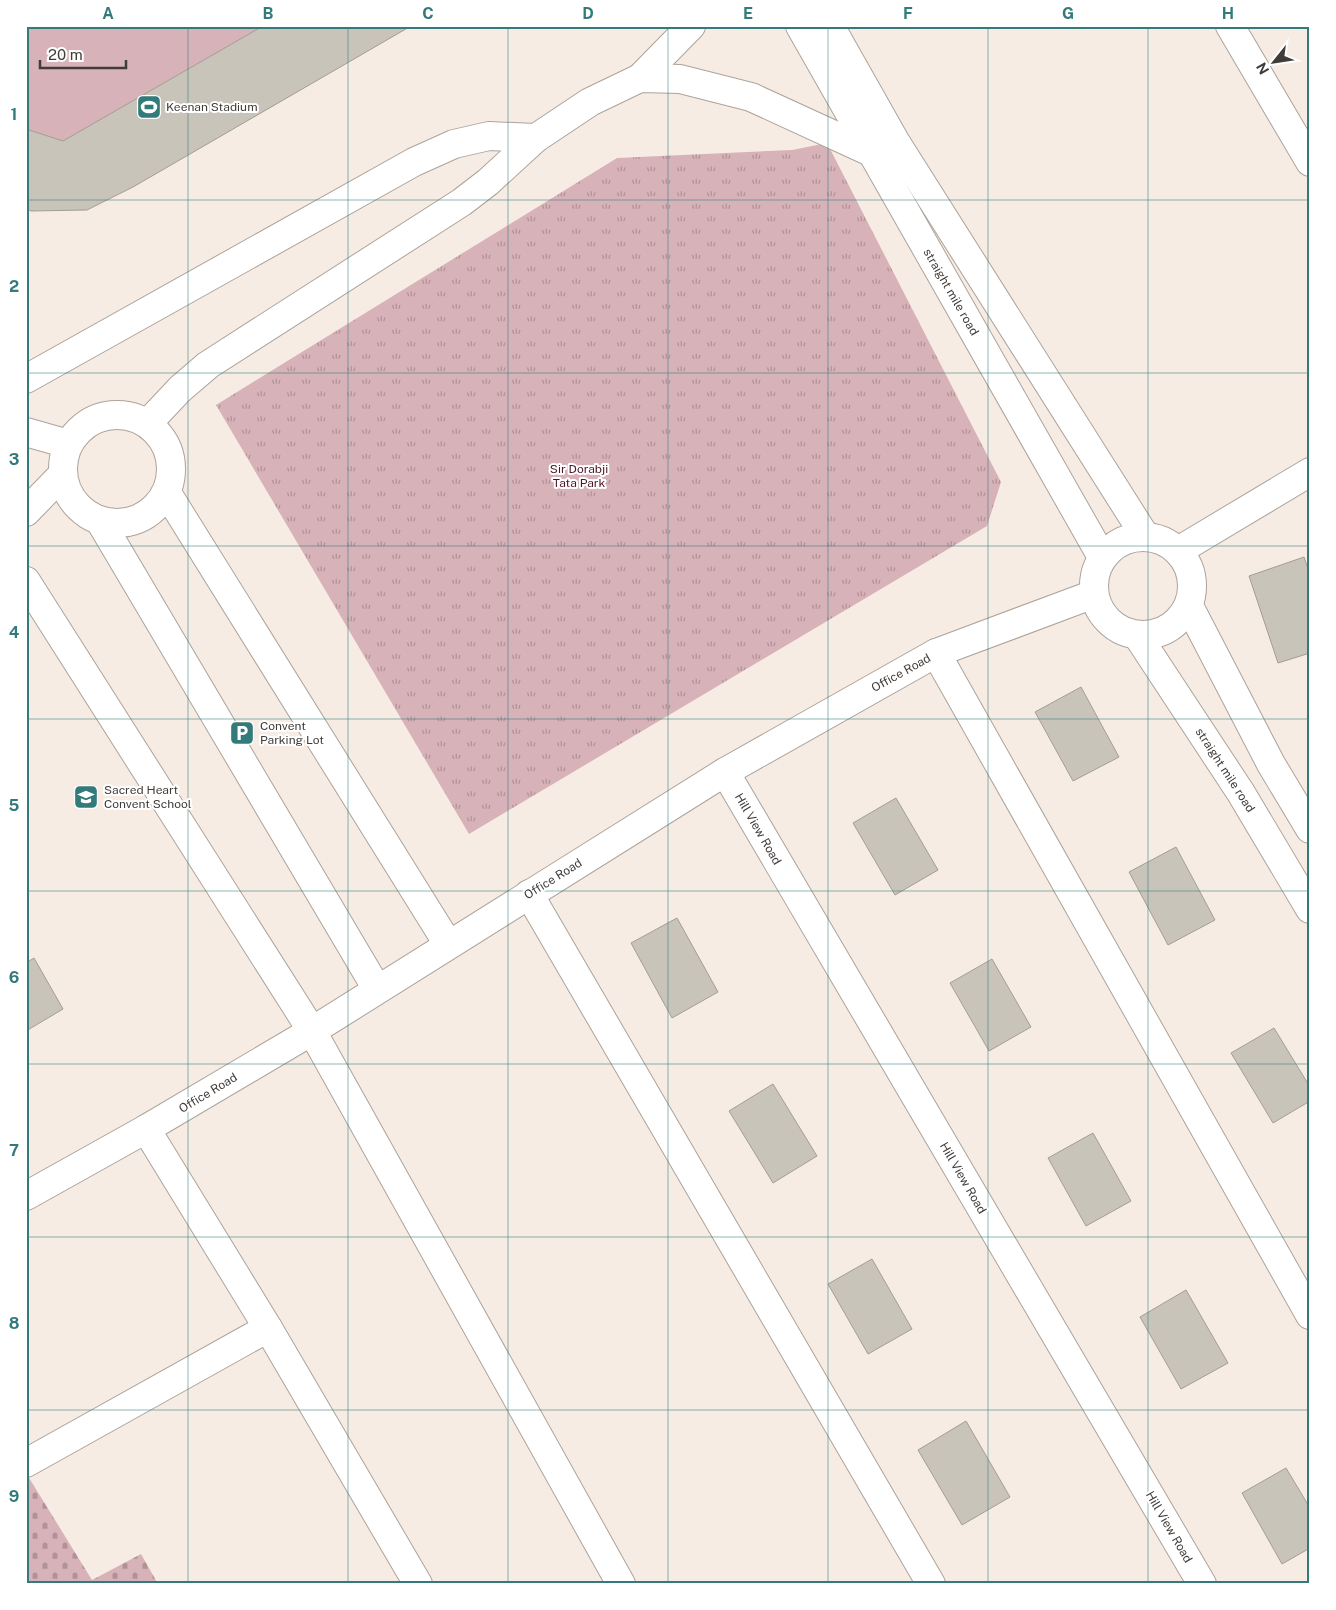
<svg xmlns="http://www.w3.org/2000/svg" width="1336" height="1610" viewBox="0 0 1336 1610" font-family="'Public Sans',sans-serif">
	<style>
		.green { fill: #d8b2b9 }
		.cemetery { fill: url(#cemetery-stones) }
		.park { fill: url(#park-tufts) }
		.building { fill: #c9c4ba; stroke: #a39e94 }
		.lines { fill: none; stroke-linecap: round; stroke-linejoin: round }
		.minor-casing { stroke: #aca39b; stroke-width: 30 }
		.minor { stroke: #fff; stroke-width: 28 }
		.grid { fill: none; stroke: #327b7a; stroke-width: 1; stroke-opacity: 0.55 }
		.labels { text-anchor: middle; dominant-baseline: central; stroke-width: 4; stroke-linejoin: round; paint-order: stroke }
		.poi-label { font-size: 12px; fill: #403c39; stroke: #fff; text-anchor: start }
		.street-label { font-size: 12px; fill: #403c39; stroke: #fff }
		.park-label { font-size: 12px; fill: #4b1525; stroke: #fff }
		.neatline { fill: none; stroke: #327b7a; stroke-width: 2 }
		.grid-label { font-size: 16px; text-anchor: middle; font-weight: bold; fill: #327b7a }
	</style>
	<defs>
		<pattern id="cemetery-stones" width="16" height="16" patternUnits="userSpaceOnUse" patternTransform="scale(1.25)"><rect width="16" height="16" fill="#d8b2b9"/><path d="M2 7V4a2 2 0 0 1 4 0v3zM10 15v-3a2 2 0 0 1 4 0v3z" fill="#b19297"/></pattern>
		<pattern id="park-tufts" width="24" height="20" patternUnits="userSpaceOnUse" patternTransform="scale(1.25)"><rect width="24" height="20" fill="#d8b2b9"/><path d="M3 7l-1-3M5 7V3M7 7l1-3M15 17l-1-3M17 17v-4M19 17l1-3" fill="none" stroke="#b19297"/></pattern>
	</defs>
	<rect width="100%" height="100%" fill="#f7ece4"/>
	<!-- green -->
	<path class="green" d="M26,26H411L133,187L31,211L26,208Z"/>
	<!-- cemetery -->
	<path class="cemetery" d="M26,1473L92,1580L141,1554L158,1584H26Z"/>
	<!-- park -->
	<path class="park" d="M827,143L1001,482L987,526L469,834L216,405L617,158L792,150Z"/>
	<!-- building -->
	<g class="building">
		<path d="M263,26H411L133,187L87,210L31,211L26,208V129L63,141Z"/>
		<path d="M1304,557L1310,575V653L1278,663L1249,576Z"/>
		<path d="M1081,687L1119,757L1073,781L1035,712Z"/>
		<path d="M896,798L938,870L895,895L853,823Z"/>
		<path d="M1176,847L1215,920L1168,945L1129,872Z"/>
		<path d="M677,918L718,992L672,1018L631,943Z"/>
		<path d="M34,958L63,1009L26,1031V963Z"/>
		<path d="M992,959L1031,1027L989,1051L950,983Z"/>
		<path d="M1274,1028L1310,1087V1101L1273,1123L1231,1053Z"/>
		<path d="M773,1084L817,1156L773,1183L729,1111Z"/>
		<path d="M1093,1133L1131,1201L1086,1226L1048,1158Z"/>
		<path d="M872,1259L912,1329L868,1354L828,1284Z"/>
		<path d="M1186,1290L1228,1363L1181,1389L1140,1317Z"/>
		<path d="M966,1421L1010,1497L962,1525L918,1450Z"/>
		<path d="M1286,1468L1310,1508V1548L1282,1564L1242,1493Z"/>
	</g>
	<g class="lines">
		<defs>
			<g id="minor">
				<path d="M800,26L1102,557"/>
				<path d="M830,26L895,141L1145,536"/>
				<path d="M1230,26L1310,162"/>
				<path d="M640,78L691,26"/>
				<path d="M26,379L414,162L454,144L489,136L536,138"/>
				<circle cx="117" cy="469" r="54"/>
				<path d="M148,423L180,389L208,365L462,202L488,182L536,138L590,102L640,78L680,79L751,97L873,153"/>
				<path d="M26,432L68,444"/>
				<path d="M167,493L448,944"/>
				<path d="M26,512L63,474"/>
				<path d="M100,521L377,989"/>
				<circle cx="1143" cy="586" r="49"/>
				<path d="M1178,551L1310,472"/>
				<path d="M26,581L312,1031L621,1584"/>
				<path d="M1189,606L1271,764L1310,829"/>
				<path d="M1137,635L1241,793L1310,909"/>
				<path d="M936,653L1310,1315"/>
				<path d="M725,772L1202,1584"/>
				<path d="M529,894L931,1584"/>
				<path d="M146,1129L268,1328L418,1584"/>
				<path d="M26,1196L146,1129L312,1031L725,772L936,653L1094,594"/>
				<path d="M26,1463L268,1328"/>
			</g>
		</defs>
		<!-- minor casing -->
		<use href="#minor" class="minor-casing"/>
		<!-- minor -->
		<use href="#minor" class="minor"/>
	</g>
	<!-- grid -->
	<path class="grid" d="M188,26V1584M348,26V1584M508,26V1584M668,26V1584M828,26V1584M988,26V1584M1148,26V1584M26,200H1310M26,373H1310M26,546H1310M26,719H1310M26,891H1310M26,1064H1310M26,1237H1310M26,1410H1310"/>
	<!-- icons -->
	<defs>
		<symbol id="stadium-square" viewBox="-11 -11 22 22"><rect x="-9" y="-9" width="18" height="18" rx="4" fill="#327b7a" stroke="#fff"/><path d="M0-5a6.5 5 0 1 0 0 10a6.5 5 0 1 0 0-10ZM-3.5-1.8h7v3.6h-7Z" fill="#fff"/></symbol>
		<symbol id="parking-square" viewBox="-11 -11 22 22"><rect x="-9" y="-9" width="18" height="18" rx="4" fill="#327b7a" stroke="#fff"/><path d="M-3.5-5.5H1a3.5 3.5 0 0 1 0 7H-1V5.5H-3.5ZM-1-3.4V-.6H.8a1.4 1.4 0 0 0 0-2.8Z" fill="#fff"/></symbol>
		<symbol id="school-square" viewBox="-11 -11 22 22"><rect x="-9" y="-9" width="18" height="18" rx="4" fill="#327b7a" stroke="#fff"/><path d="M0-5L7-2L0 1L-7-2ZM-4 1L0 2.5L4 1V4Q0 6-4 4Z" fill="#fff"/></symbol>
	</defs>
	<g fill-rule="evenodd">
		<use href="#stadium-square" x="135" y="93" width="28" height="28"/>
		<use href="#parking-square" x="228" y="719" width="28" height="28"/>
		<use href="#school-square" x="72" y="783" width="28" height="28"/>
	</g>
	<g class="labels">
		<!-- poi labels -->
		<g class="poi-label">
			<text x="166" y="107">Keenan Stadium</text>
			<text x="260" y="726">Convent<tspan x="260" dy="14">Parking Lot</tspan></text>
			<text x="104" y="790">Sacred Heart<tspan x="104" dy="14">Convent School</tspan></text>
		</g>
		<!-- street labels -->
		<g class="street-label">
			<text transform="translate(951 292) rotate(60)">straight mile road</text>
			<text transform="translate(901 673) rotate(-29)">Office Road</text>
			<text transform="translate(1225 770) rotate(57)">straight mile road</text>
			<text transform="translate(758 829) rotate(60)">Hill View Road</text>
			<text transform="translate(553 879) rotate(-32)">Office Road</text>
			<text transform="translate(208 1093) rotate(-31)">Office Road</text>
			<text transform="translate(963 1178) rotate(60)">Hill View Road</text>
			<text transform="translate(1169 1527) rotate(60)">Hill View Road</text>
		</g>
		<!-- park labels -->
		<g class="park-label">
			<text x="579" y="469">Sir Dorabji<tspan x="579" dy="14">Tata Park</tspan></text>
		</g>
	</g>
	<!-- border -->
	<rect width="1336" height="1610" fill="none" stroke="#ffffff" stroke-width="55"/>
	<!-- north arrow -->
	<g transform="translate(1274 62) rotate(240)" stroke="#ffffff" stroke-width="4" paint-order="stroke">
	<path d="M0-4L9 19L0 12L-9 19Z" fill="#403c39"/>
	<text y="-8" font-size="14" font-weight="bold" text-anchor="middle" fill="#403c39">N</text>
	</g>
	<!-- scale -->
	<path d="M40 60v8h86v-8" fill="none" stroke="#403c39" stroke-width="2.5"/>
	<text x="48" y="60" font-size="15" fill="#403c39" stroke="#ffffff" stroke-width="4" paint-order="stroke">20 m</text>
	<rect x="28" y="28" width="1280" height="1554" class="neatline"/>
	<g class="grid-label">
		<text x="108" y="19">A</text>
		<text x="268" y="19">B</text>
		<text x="428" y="19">C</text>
		<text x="588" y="19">D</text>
		<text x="748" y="19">E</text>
		<text x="908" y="19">F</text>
		<text x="1068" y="19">G</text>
		<text x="1228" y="19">H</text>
		<text x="14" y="120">1</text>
		<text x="14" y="292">2</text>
		<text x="14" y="465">3</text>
		<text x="14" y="638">4</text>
		<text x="14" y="811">5</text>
		<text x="14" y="983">6</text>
		<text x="14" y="1156">7</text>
		<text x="14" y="1329">8</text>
		<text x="14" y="1502">9</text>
	</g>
</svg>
